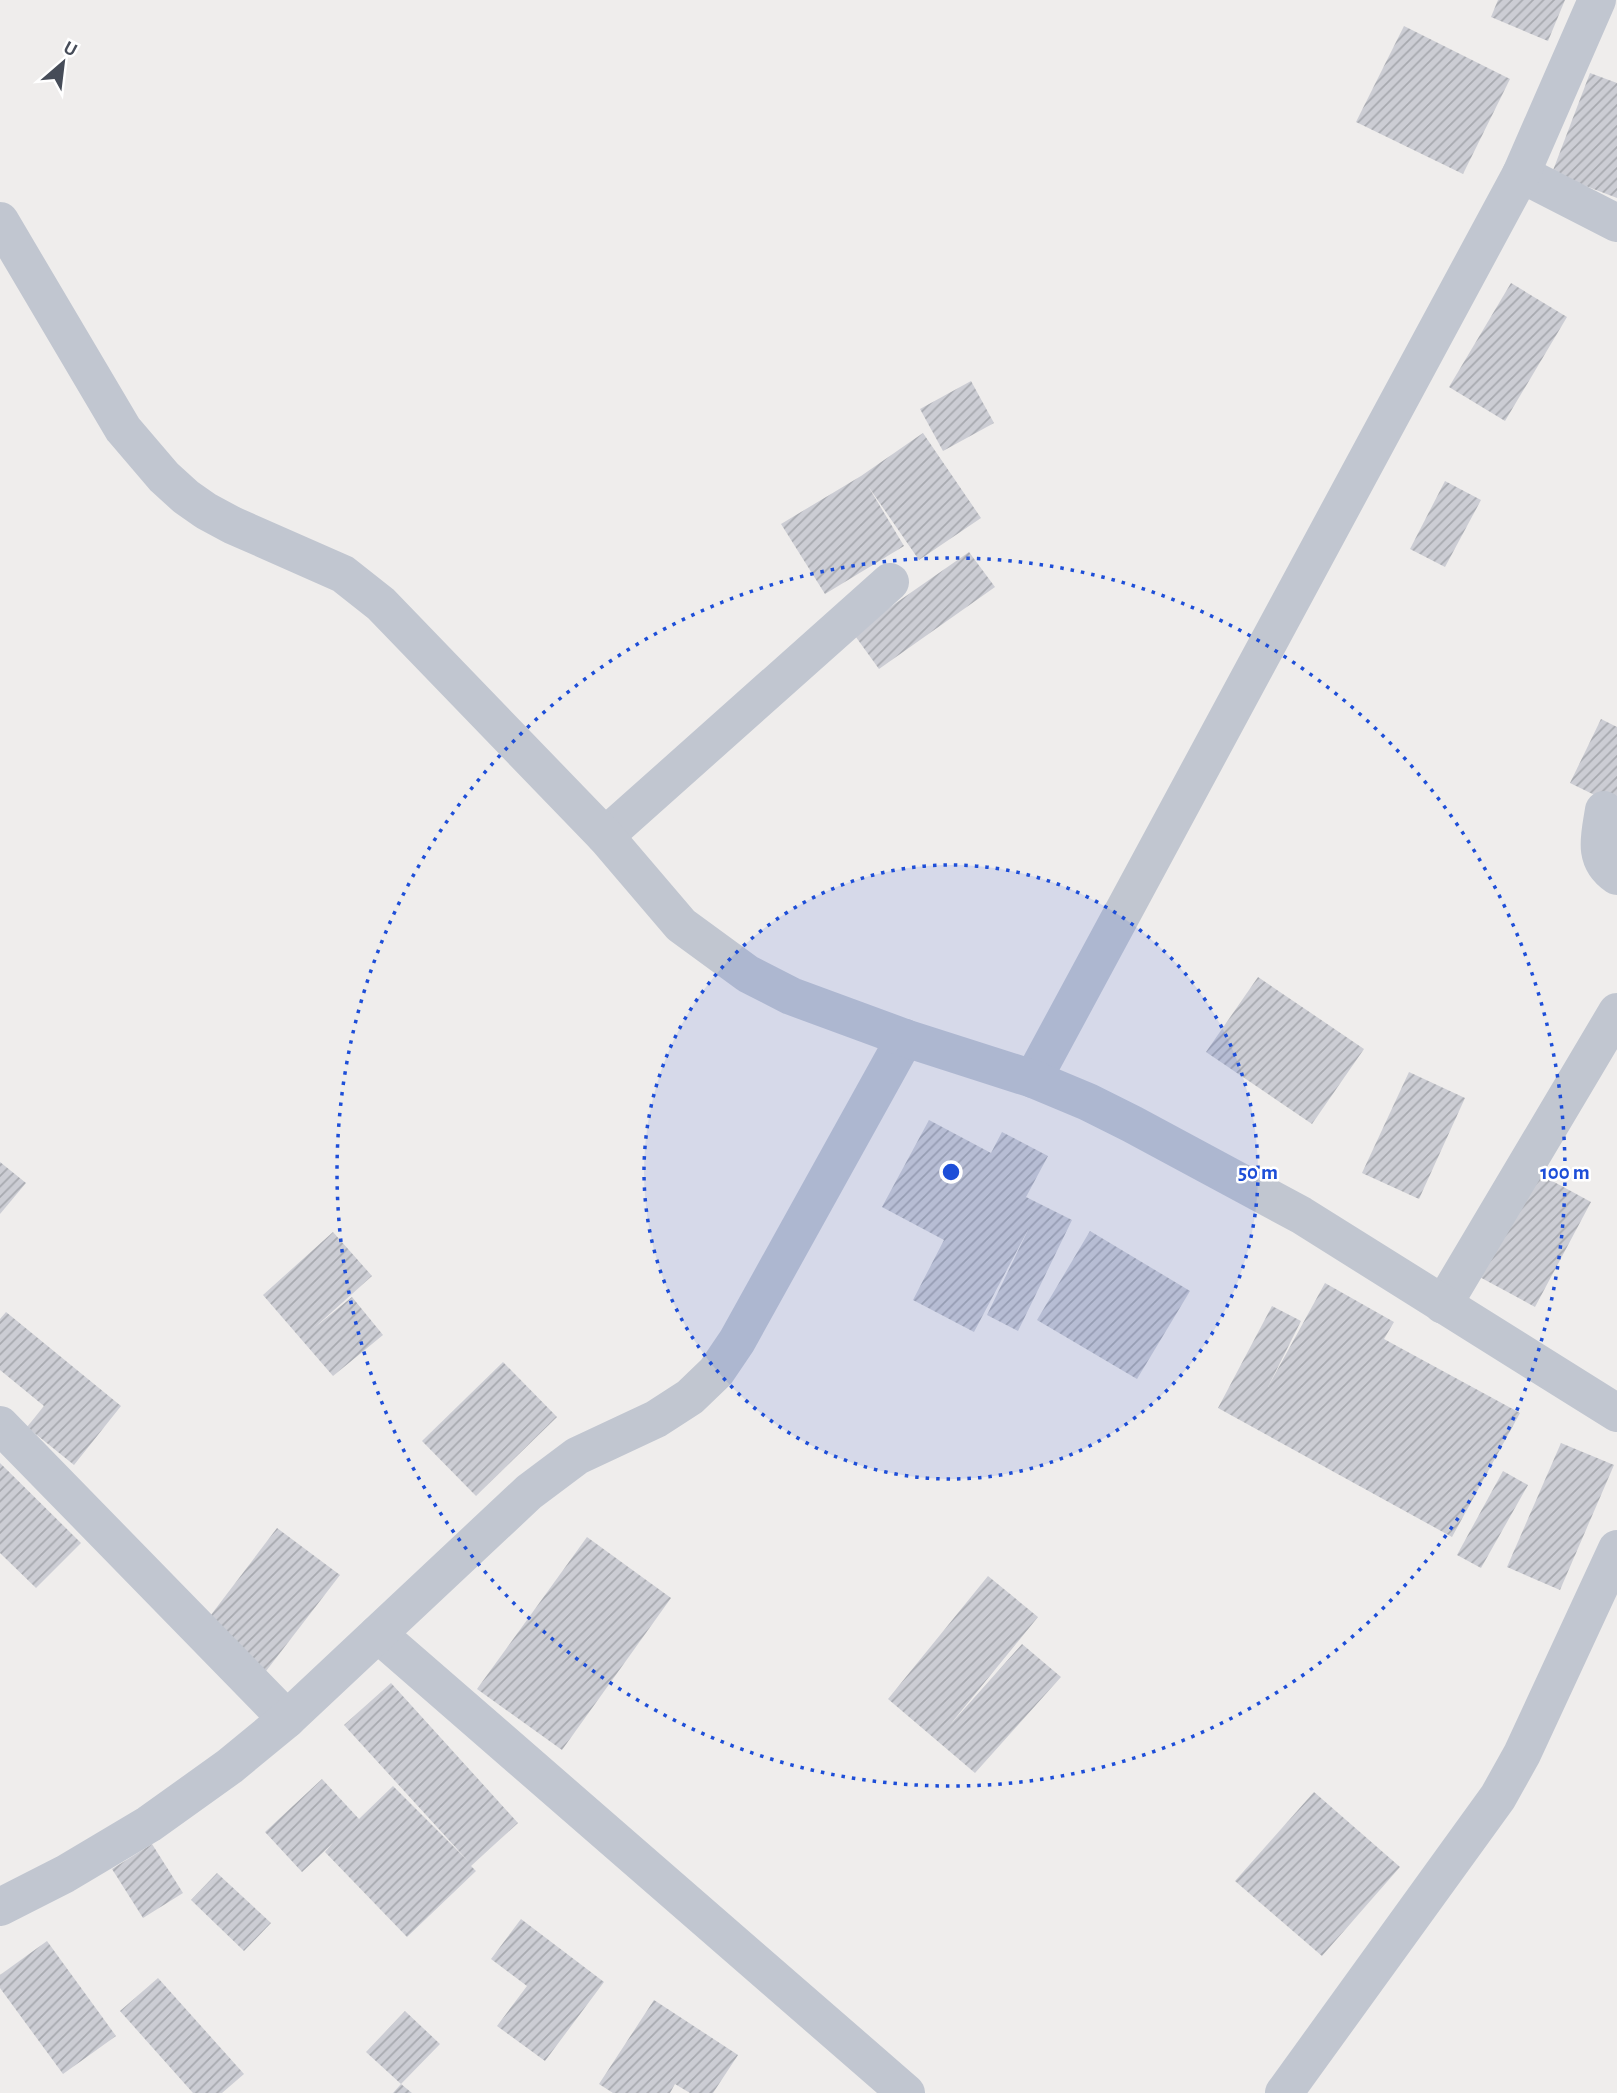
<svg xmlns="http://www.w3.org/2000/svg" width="1617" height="2093" viewBox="0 0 1617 2093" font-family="'Alegreya Sans',sans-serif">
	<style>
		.building { fill: url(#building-hatch) }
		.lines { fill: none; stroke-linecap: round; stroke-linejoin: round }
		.minor { stroke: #c1c6d0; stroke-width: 38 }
		.tertiary { stroke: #c1c6d0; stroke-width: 38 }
		.ring { fill: none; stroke: #1d4ed8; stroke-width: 3.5; stroke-dasharray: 3.5 7 }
		.centre { fill: #1d4ed8; stroke: #fff; stroke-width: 3.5 }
		.ring-label { font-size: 21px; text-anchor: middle; font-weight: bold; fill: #1d4ed8; stroke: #fff; stroke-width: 5; stroke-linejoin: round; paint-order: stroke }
	</style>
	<defs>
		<pattern id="building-hatch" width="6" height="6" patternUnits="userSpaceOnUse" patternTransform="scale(1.75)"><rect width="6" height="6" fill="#cccdd4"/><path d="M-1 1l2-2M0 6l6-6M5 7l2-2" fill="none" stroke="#a7a9af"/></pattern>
	</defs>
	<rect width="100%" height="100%" fill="#efedec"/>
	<!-- building -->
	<g class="building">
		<path d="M1498,0H1565L1548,41L1491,17Z"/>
		<path d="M1404,26L1510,79L1463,174L1356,122Z"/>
		<path d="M1590,73L1617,83V198L1552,173Z"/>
		<path d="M1511,283L1567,317L1505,421L1449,387Z"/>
		<path d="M971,381L994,423L943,451L920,409Z"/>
		<path d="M923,433L981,518L919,560L868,486L904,546L825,594L781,524L861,476Z"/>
		<path d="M1445,481L1481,500L1445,567L1410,549Z"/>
		<path d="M969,552L995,587L879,669L853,633Z"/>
		<path d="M1601,719L1617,727V806L1570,783Z"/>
		<path d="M1258,977L1364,1049L1312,1124L1206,1052Z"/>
		<path d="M1409,1072L1465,1098L1419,1199L1362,1173Z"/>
		<path d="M929,1120L991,1153L1002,1132L1048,1156L1026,1197L1072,1220L1018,1331L987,1315L1030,1226L974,1332L913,1300L944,1240L882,1207Z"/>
		<path d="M0,1162L26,1183L0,1214Z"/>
		<path d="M1532,1170L1591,1202L1535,1307L1476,1275Z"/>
		<path d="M1090,1231L1190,1291L1137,1379L1037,1320Z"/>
		<path d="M333,1232L372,1276L314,1328L352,1297L383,1335L333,1376L263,1295Z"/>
		<path d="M1325,1283L1394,1322L1384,1339L1520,1413L1452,1537L1218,1408L1272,1306L1301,1321L1268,1387Z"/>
		<path d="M6,1312L121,1406L74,1465L27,1427L44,1406L0,1370V1319Z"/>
		<path d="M503,1362L557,1417L476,1496L422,1441Z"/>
		<path d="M1561,1443L1614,1465L1560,1590L1507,1567Z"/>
		<path d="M0,1463L81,1543L36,1588L0,1553Z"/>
		<path d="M1503,1471L1528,1485L1481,1568L1457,1555Z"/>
		<path d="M277,1528L340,1575L263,1675L201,1628Z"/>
		<path d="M587,1537L671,1598L562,1750L477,1689Z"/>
		<path d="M988,1576L1038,1617L949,1726L1022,1644L1061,1677L975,1773L888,1699Z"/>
		<path d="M391,1683L518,1823L471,1866L476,1871L407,1937L325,1852L333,1843L302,1872L265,1832L322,1779L359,1819L393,1786L468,1861L344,1725Z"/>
		<path d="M1314,1792L1400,1867L1322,1956L1235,1881Z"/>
		<path d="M152,1844L183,1893L143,1918L112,1869Z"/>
		<path d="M217,1873L271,1923L244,1951L191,1900Z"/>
		<path d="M521,1919L604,1982L545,2061L497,2026L527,1986L491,1959Z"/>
		<path d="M47,1941L116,2036L63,2074L0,1988V1975Z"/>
		<path d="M158,1978L244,2074L222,2093H193L120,2011Z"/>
		<path d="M654,2000L738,2055L713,2093H690L675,2084L670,2093H613L599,2084Z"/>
		<path d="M405,2011L440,2044L401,2084L412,2093H393L401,2084L366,2052Z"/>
	</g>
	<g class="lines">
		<!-- minor -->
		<g class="minor">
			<path d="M1521,174L1617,223"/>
			<path d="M1604,810C1600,836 1592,859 1617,876"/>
			<path d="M605,836L890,582"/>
			<path d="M1033,1079L1521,174L1597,0"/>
			<path d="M1443,1305L1617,1012"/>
			<path d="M0,1425L287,1719"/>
			<path d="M378,1634L906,2093"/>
			<path d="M0,1907L65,1874L149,1824L230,1766L287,1719L529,1492L577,1456L656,1419L690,1397L716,1372L737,1341L905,1038"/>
			<path d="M1284,2093L1498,1797L1522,1754L1617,1549"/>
		</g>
		<!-- tertiary -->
		<path class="tertiary" d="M0,221L123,429L164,477L186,497L206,511L232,525L343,574L381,604L605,836L681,925L748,974L791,996L905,1038L1033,1079L1088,1102L1132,1124L1301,1215L1617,1413"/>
	</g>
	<!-- distance rings -->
	<circle cx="951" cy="1172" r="307" fill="#1d4ed8" fill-opacity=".12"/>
	<g class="ring">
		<circle cx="951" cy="1172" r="307"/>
		<circle cx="951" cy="1172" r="614"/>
	</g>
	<circle cx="951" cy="1172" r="10" class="centre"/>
	<g class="ring-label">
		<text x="1258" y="1179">50 m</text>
		<text x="1565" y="1179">100 m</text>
	</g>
	<!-- north arrow -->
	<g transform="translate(63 63) rotate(28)" stroke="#ffffff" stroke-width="5" paint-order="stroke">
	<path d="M0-5L12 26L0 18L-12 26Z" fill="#464c58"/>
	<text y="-10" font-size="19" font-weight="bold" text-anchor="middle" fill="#464c58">U</text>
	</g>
</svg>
